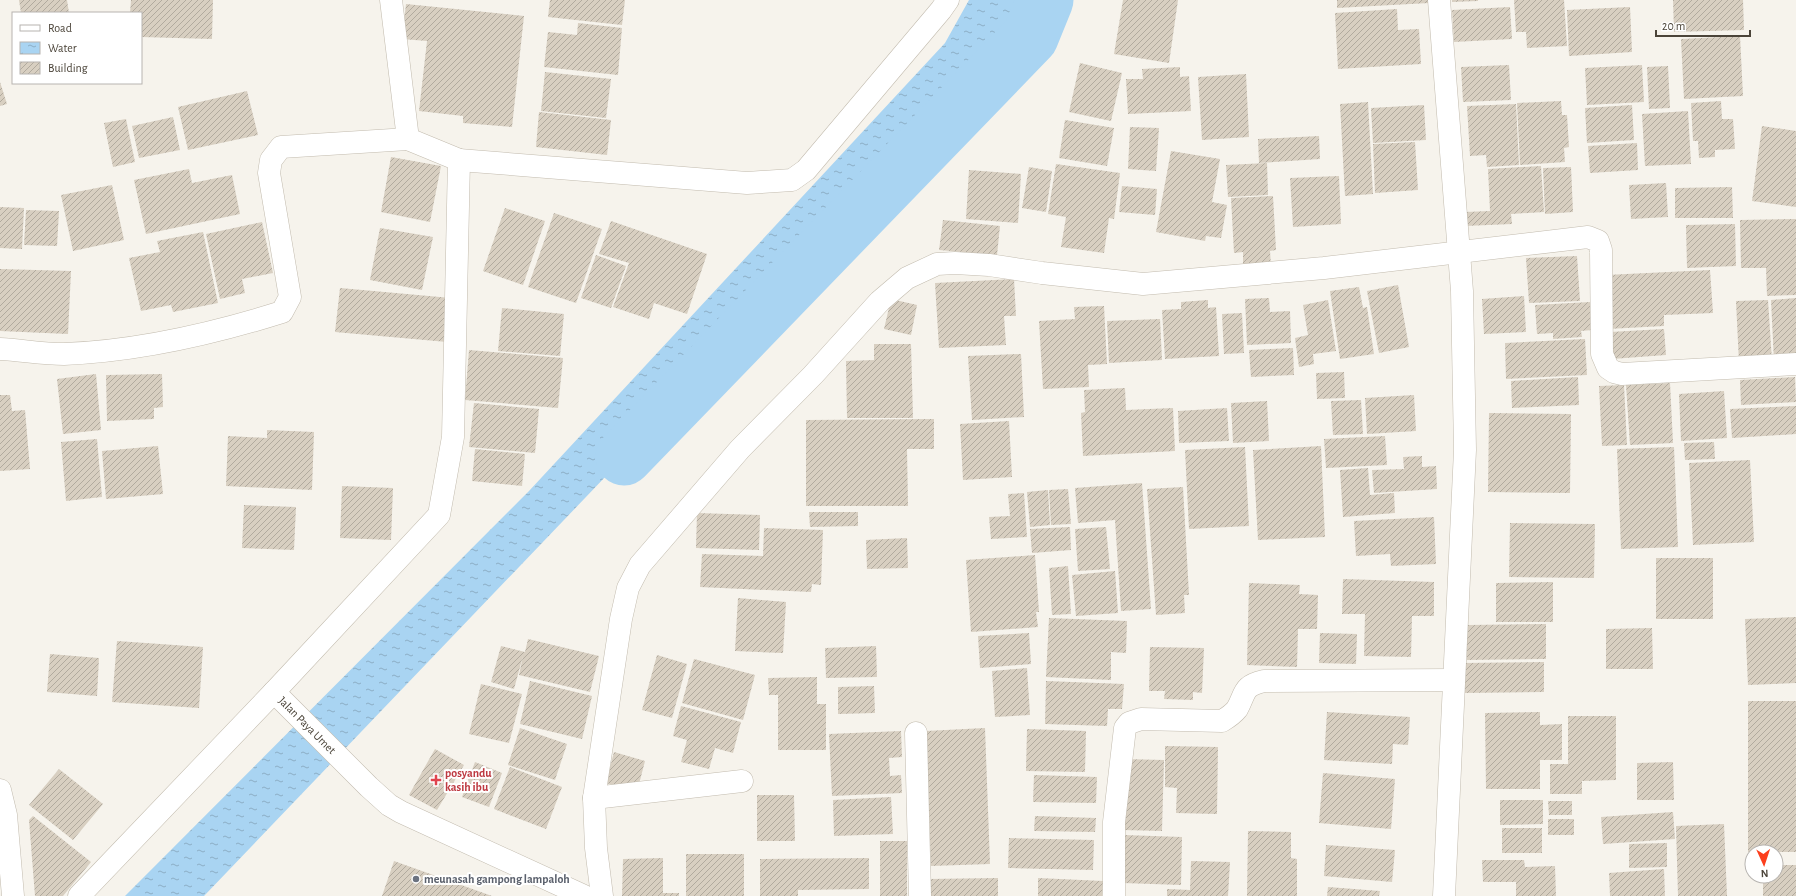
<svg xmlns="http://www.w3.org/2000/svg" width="1796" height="896" viewBox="0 0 1796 896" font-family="'Alegreya Sans',sans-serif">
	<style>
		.water { fill: url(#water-ripples) }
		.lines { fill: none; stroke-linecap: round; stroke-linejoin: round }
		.river { stroke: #a9d4f2; stroke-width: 57 }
		.building { fill: url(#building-hatch) }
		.street-casing { stroke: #c2bbae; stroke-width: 23 }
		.street { stroke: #fff; stroke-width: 22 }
		.health-dot { fill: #e0444e; stroke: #fff; stroke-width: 1.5 }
		.worship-dot { fill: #6b7280; stroke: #fff; stroke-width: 1.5 }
		.labels { text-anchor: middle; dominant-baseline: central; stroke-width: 4; stroke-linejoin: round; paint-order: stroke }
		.street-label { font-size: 12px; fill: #4b4439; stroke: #fff }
		.health-label { font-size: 12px; font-weight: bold; fill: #be3a42; stroke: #fff; text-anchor: start }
		.worship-label { font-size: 12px; font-weight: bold; fill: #5b616d; stroke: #fff; text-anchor: start }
	</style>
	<defs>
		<pattern id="water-ripples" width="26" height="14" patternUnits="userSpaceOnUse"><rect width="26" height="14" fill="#a9d4f2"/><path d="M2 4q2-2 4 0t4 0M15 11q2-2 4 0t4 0" fill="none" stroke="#8caec5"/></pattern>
		<pattern id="building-hatch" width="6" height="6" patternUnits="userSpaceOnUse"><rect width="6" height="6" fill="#d8cfc1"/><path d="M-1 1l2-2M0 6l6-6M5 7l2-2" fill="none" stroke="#b1aa9e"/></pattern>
	</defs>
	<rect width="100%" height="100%" fill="#f6f3ec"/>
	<!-- water -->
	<path class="water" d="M969,0H1029L1008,48L944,123L204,896H125L529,491L945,43Z"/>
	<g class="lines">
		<!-- river -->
		<path class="river" d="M624,457L1030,37L1045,0"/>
	</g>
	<!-- building -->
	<g class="building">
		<path d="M19,0H67L69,13H21Z"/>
		<path d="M131,0H213L212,39L141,37V13H130Z"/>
		<path d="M550,0H625L622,25L548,17Z"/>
		<path d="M1123,0H1178L1169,63L1114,54Z"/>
		<path d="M1337,0H1429V3L1337,8Z"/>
		<path d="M1452,0H1478V1L1452,2Z"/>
		<path d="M1514,0H1564L1567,46L1527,48L1526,32H1516Z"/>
		<path d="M1673,0H1743L1744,30L1674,32Z"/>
		<path d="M406,4L524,16L512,127L463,123V116L419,111L427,41L402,39Z"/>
		<path d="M1510,7L1512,39L1454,42L1452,10Z"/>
		<path d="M1630,7L1632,52L1569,56L1567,10Z"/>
		<path d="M1397,9L1398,30L1419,29L1421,64L1338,69L1335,13Z"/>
		<path d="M578,23L622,28L618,75L544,67L548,32L577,35Z"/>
		<path d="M1740,36L1743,96L1684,99L1681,39Z"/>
		<path d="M1080,63L1122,73L1111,121L1069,112Z"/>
		<path d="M1509,65L1511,100L1463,102L1461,67Z"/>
		<path d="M1642,65L1644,102L1587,105L1585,68Z"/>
		<path d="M1668,66L1670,108L1649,109L1647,67Z"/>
		<path d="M1180,67V77L1189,76L1191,111L1128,114L1126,79H1143L1142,69Z"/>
		<path d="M545,72L611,79L606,118L541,111Z"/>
		<path d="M1246,74L1249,137L1202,140L1198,77Z"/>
		<path d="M0,82L7,104L0,106Z"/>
		<path d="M247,91L258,135L188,150L178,107Z"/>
		<path d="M1561,101L1562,115H1567L1569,147L1564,148L1565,162L1520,165L1517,103Z"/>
		<path d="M1721,101L1722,119H1733L1735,149L1715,150V157L1699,158L1698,141H1693L1691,103Z"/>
		<path d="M1368,102L1373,194L1345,196L1340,104Z"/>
		<path d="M1516,104L1519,165L1487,167L1486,155L1470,156L1467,106Z"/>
		<path d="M1424,105L1426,140L1373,143L1371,108Z"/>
		<path d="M1632,105L1634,140L1587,143L1585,108Z"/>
		<path d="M1688,111L1691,164L1645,166L1642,114Z"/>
		<path d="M539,112L611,120L607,155L536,147Z"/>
		<path d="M173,117L180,150L139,158L132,126Z"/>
		<path d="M126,119L135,162L113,167L104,123Z"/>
		<path d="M1065,120L1114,128L1107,166L1059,158Z"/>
		<path d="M1762,126L1796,131V207L1752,201Z"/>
		<path d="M1130,127L1159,128L1156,171L1128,169Z"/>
		<path d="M1319,136L1320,159L1259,163L1258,139Z"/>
		<path d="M1415,142L1418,190L1375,193L1373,144Z"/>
		<path d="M1637,143L1638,170L1590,173L1588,146Z"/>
		<path d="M1171,151L1220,159L1212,202L1227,205L1221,238L1206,236L1205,241L1156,232Z"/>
		<path d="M391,157L441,166L430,222L381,212Z"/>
		<path d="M1267,163L1268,195L1228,197L1226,165Z"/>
		<path d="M1056,164L1120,173L1114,219L1109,218L1104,253L1061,247L1066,217L1048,214Z"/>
		<path d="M1541,166L1544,212L1511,214L1512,224L1465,226V212L1490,211L1488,169Z"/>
		<path d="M1029,167L1052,171L1046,212L1022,208Z"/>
		<path d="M1571,167L1573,212L1545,214L1543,168Z"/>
		<path d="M189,169L192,183L232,175L240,214L146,234L134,180Z"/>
		<path d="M969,170L1021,174L1018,223L966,219Z"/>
		<path d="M1339,176L1341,224L1293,227L1290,178Z"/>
		<path d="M1666,183L1668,217L1631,219L1629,185Z"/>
		<path d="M112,185L124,240L73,251L61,195Z"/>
		<path d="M1122,186L1157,189L1155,215L1119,212Z"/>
		<path d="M1732,187L1733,218H1675V188Z"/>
		<path d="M1273,196L1276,250L1270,251L1271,266L1243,267V252L1234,253L1231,198Z"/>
		<path d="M0,207L24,208L22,249L0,248Z"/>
		<path d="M505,208L545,221L523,285L483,271Z"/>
		<path d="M26,210L59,211L57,246L24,245Z"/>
		<path d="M554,213L602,229L576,303L528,287Z"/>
		<path d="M1796,219V295L1767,296L1766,268H1741L1740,220Z"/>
		<path d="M943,220L1000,226L997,255L939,250Z"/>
		<path d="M611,221L707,254L687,314L654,303L649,319L613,307L629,263L599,254Z"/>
		<path d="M262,222L273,273L242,279L245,293L220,299L206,234Z"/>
		<path d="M1735,224L1736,266L1687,268L1686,225Z"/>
		<path d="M380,228L433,237L422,290L370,280Z"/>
		<path d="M203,232L218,303L173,312L171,305L141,311L129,258L160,252L157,241Z"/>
		<path d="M596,255L626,266L611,308L581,298Z"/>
		<path d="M1577,256L1580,301L1529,303L1526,258Z"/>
		<path d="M0,269L71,271L68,334L0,331Z"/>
		<path d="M1710,270L1713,313L1664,315V326L1608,329L1606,275Z"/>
		<path d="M1014,279L1016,316H1004L1006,345L939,348L935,283Z"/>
		<path d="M1398,285L1409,347L1379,353L1367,291Z"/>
		<path d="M1359,287L1363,308L1367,307L1374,354L1340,359L1330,291Z"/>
		<path d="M340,288L451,298L447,342L335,332Z"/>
		<path d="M1524,296L1526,332L1484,334L1482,299Z"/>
		<path d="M1269,298L1270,312L1290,311L1291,343L1247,345L1245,299Z"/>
		<path d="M1796,298V359L1774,361L1771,300Z"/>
		<path d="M891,299L917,305L911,335L884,329Z"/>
		<path d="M1208,300V308L1216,307L1219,356L1165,359L1162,310L1181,309V302Z"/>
		<path d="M1328,300L1336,351L1313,354L1314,364L1299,367L1295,338L1308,335L1303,305Z"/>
		<path d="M1768,300L1772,361L1739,363L1736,301Z"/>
		<path d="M1590,302L1592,330L1581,331L1582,337L1553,339V333L1537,334L1535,305Z"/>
		<path d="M1104,306L1107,364L1088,365L1089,387L1043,389L1039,321L1075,319L1074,307Z"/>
		<path d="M502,308L564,314L560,356L498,351Z"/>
		<path d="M1242,313L1244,353L1224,354L1222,314Z"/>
		<path d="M1160,319L1162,360L1109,363L1107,321Z"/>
		<path d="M1664,329L1666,355L1612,359L1610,332Z"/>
		<path d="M1585,339L1587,375L1506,379L1505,343Z"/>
		<path d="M874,344H911L913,418H847L846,361L874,360Z"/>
		<path d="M1293,348L1294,375L1251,377L1249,350Z"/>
		<path d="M469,350L563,358L558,408L465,400Z"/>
		<path d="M1021,354L1024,417L972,420L968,356Z"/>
		<path d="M1344,372L1345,398L1317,399L1316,373Z"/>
		<path d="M96,374L101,430L63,434L57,379Z"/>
		<path d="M162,374L163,407L154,408V419L107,421L106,375Z"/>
		<path d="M1578,377L1579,405L1512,408L1511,381Z"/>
		<path d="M1795,377L1796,402L1741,405L1740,380Z"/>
		<path d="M1670,383L1673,443L1630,445L1626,385Z"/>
		<path d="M1624,385L1627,445L1602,446L1599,386Z"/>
		<path d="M1125,388L1126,410L1173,408L1175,451L1083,456L1081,413L1085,412L1084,390Z"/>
		<path d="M1724,391L1727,438L1681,441L1679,394Z"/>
		<path d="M0,395H10L12,411L25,410L30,469L0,471Z"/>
		<path d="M1414,395L1416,431L1367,434L1365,398Z"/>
		<path d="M1361,400L1363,434L1333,435L1331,401Z"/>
		<path d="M1267,401L1269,441L1233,443L1231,403Z"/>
		<path d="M474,403L539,409L535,453L469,447Z"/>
		<path d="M1796,406V434L1732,438L1730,409Z"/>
		<path d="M1227,408L1229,441L1179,443L1178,411Z"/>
		<path d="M1489,413L1571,414L1570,493L1488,492Z"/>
		<path d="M934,419V449H907L908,506H806V420Z"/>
		<path d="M1009,421L1012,477L963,480L960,424Z"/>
		<path d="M267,430L314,432L312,490L226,486L228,436L267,438Z"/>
		<path d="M1385,436L1387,465L1326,468L1324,439Z"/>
		<path d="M97,439L102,497L66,501L61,442Z"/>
		<path d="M1714,442L1715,459L1685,460L1684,443Z"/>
		<path d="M158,446L163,494L106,499L102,451Z"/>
		<path d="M1321,446L1325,537L1258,540L1253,450Z"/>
		<path d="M1245,447L1249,526L1189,529L1185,450Z"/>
		<path d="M1674,447L1678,547L1621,549L1617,449Z"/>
		<path d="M475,449L525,454L522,486L472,481Z"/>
		<path d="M1422,456V467L1436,466L1437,489L1374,493L1372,470L1404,469L1403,457Z"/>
		<path d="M1750,460L1754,542L1693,545L1689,463Z"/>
		<path d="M1368,468L1370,495L1394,493L1395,513L1343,517L1340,470Z"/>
		<path d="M1142,483L1151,609L1121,611L1115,520L1078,523L1075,488Z"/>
		<path d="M342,486L393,488L391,540L340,538Z"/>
		<path d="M1183,487L1189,595H1184L1185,613L1156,615L1147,489Z"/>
		<path d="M1068,489L1071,524L1051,525L1049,490Z"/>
		<path d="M1048,490L1050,525L1030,527L1027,492Z"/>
		<path d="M1024,493L1027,537L991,539L989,517L1010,516L1008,494Z"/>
		<path d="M244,505L296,507L294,550L242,548Z"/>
		<path d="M809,512H858V526L810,527Z"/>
		<path d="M697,513L760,515L759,550L696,548Z"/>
		<path d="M1434,517L1436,564L1391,566L1390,554L1356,556L1354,521Z"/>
		<path d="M1510,523L1595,524L1594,578L1509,577Z"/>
		<path d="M1070,527L1071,550L1032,553L1030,529Z"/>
		<path d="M1106,527L1110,569L1078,571L1075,529Z"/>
		<path d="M764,528L823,530L821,585L812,584L811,592L700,587L702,554L763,556Z"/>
		<path d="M907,538L908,568L867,569L866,540Z"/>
		<path d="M1035,555L1039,612H1036L1038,627L971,632L966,560Z"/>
		<rect x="1656" y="558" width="57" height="61"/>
		<path d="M1068,566L1071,614L1052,615L1049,568Z"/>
		<path d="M1115,571L1118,613L1076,616L1072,575Z"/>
		<path d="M1343,579L1434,582V616H1412L1411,657L1364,656L1365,614H1342Z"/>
		<path d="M1553,582V622H1496V583Z"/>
		<path d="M1249,583L1300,585L1299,594L1318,595L1317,629H1298L1297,667L1247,665Z"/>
		<path d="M738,598L786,602L783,653L735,651Z"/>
		<path d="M1796,617V683L1748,685L1745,619Z"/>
		<path d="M1049,618L1127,621L1126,653L1111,652V680L1046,677Z"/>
		<path d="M1546,624V659L1467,660V625Z"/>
		<path d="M1652,628L1653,669H1606V629Z"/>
		<path d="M1029,633L1031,664L980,668L978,636Z"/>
		<path d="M1320,633L1357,634L1356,664L1319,663Z"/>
		<path d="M528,639L599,656L590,692L519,675L523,656L514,689L491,682L501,646L525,652Z"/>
		<path d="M117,641L203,647L199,708L112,702Z"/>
		<path d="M876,646L877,677L826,678L825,648Z"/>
		<path d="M1150,647L1204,648L1202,693L1193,692V700L1164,699L1165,691H1149Z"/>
		<path d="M50,654L99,658L97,696L47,692Z"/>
		<path d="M657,655L687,664L672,718L642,710Z"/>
		<path d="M694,659L755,675L743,720L682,703Z"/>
		<path d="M1544,662V692L1463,693V663Z"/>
		<path d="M1027,668L1030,715L995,717L992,671Z"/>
		<path d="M817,677V704H826V750H778V695H769L768,678Z"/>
		<path d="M530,681L592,696L582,739L520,724Z"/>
		<path d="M1046,681L1124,684L1122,709H1108L1107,726L1045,724Z"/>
		<path d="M481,684L522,694L509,743L469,734Z"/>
		<path d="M874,686L875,713L838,714V687Z"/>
		<rect x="1748" y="701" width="48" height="151"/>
		<path d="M681,706L741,722L733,753L715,748L709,769L681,762L687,740L673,736Z"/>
		<path d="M1327,712L1410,717L1408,745L1393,744L1392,764L1324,760Z"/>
		<path d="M1540,712V725L1562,724V760H1540V789H1486L1485,713Z"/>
		<path d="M1568,716H1616V780L1582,781V794H1550V764H1568Z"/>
		<path d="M520,728L567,744L555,780L508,765Z"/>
		<path d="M985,728L990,864L931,866L926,731Z"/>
		<path d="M1027,729L1086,731L1085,772L1026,771Z"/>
		<path d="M901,731L902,757L889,758L890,776L901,775L902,793L832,796L829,734Z"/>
		<path d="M1165,746L1218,747L1217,814L1176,813L1177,788L1165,787Z"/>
		<path d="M435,749L464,765L437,810L409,795Z"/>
		<path d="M614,752L645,761L637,792L606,783Z"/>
		<path d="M1124,759L1164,760L1162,831L1122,830Z"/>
		<path d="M475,762L502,773L489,807L462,797Z"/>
		<path d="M1673,762L1674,800H1637V763Z"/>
		<path d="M510,767L562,787L546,829L494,809Z"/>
		<path d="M59,769L103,804L73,840L29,805Z"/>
		<path d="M1323,773L1395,779L1391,829L1319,823Z"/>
		<path d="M1034,775L1097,777L1096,803L1033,802Z"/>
		<path d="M757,795H794L795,841H757Z"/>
		<path d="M891,797L893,834L834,836L833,800Z"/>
		<path d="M1500,800H1543V824L1500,825Z"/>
		<path d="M1548,801H1572V815H1549Z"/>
		<path d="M1673,812L1675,839L1603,844L1601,817Z"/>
		<path d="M33,816L91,862L63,896H35L29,820Z"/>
		<path d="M1035,816L1096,818L1095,832L1034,831Z"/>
		<rect x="1548" y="819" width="26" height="16"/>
		<path d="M1724,824L1727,896H1678L1676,826Z"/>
		<rect x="1502" y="828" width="40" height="25"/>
		<path d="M1248,831L1291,832V858L1297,859V896H1247Z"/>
		<path d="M1124,835L1182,837L1181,885L1123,883Z"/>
		<path d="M1009,838L1094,840L1093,870L1008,868Z"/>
		<rect x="880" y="841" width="27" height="55"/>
		<path d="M1667,843V867L1629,868V844Z"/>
		<path d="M1326,845L1395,850L1392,882L1324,876Z"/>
		<rect x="686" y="854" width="58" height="42"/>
		<path d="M663,858V893H679V896H622L623,859Z"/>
		<path d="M869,858V889L798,890V896H760V859Z"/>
		<path d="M1482,860H1524L1525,867L1555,866L1556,896H1516V882H1483Z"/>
		<path d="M394,861L492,896H382Z"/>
		<path d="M1191,861L1230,862L1228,896H1167V889L1190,890Z"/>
		<path d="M1776,865H1796V896H1763V876H1776Z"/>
		<path d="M1664,869L1665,896H1610L1609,873Z"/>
		<path d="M998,878V896H928V879Z"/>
		<path d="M1038,878L1103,881L1102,896H1038Z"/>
		<path d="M1328,887L1380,891L1379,896H1327Z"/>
	</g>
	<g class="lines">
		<defs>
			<g id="street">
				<path d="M1439,0L1462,291L1465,450L1444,896"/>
				<path d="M459,160L747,183L792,180L806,170L941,10L948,0"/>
				<path d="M0,349C21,350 42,354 64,354C138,351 212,334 282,312L290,297L269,173L271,160L281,147L408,139"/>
				<path id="s1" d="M274,692L369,787L389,805L401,812L584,896"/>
				<path d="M916,733L920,896"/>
				<path d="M0,790L6,815L13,896"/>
				<path d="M594,798L742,781"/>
				<path d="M79,896L274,692L439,515L453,437L459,160L408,139L391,0"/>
				<path d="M602,896L596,848L594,798L621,619L628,588L640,565L740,449L813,375L880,301L907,278L937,264L955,263L989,265L1042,273L1143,284L1324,268L1588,237L1598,241L1601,250L1602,354L1608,368L1614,372L1622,374L1796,364"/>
				<path d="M1114,896V822L1125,728L1129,723L1141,719L1222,721C1227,718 1233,714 1237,709C1246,693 1242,686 1264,681L1453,680"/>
			</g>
		</defs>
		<!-- street casing -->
		<use href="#street" class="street-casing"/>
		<!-- street -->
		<use href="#street" class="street"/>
	</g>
	<!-- markers -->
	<path class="health-dot" d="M434 774h4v4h4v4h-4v4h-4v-4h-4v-4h4z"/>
	<circle class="worship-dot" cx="416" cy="879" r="4"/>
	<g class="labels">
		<!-- street labels -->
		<g class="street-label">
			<text stroke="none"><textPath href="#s1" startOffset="47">Jalan Paya Umet</textPath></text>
		</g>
		<!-- health labels -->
		<g class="health-label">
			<text x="445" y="773">posyandu<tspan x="445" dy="14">kasih ibu</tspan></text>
		</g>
		<!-- worship labels -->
		<g class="worship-label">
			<text x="424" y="879">meunasah gampong lampaloh</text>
		</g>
	</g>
	<!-- legend -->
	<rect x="12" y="12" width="130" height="72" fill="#ffffff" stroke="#b7b4b0"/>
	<rect x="20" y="25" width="20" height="6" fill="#ffffff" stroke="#b7b4b0"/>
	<text x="48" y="32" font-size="12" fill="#4b4439">Road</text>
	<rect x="20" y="42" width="20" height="12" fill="url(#water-ripples)" stroke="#b7b4b0"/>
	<text x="48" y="52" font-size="12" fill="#4b4439">Water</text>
	<rect x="20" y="62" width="20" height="12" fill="url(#building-hatch)" stroke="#b7b4b0"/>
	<text x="48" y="72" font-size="12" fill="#4b4439">Building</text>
	<!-- north arrow -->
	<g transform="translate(1764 864) rotate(177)"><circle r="19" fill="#ffffff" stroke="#b7b4b0"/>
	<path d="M0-3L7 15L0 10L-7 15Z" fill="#fc3f1d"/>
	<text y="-6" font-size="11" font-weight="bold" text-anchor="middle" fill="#4b4439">N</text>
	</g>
	<!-- scale -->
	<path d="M1656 30v6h94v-6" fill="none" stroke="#4b4439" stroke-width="2"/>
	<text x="1662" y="30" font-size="12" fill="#4b4439" stroke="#ffffff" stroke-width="3" paint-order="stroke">20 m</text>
</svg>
